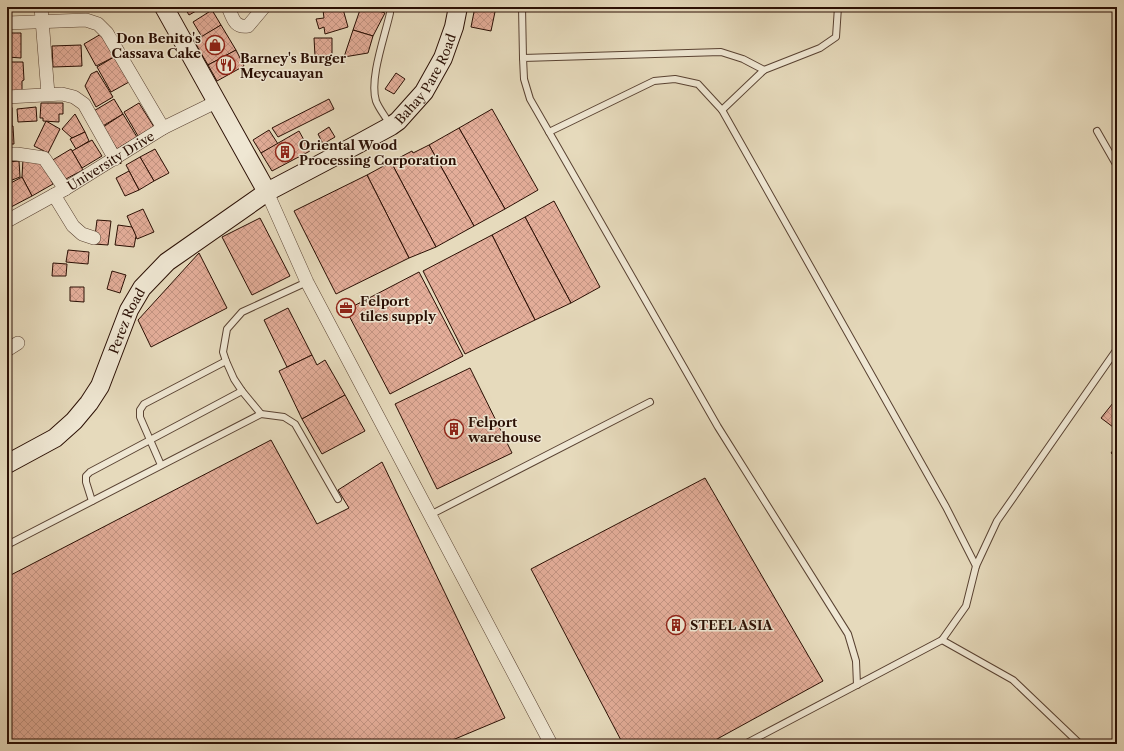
<svg xmlns="http://www.w3.org/2000/svg" width="1124" height="751" viewBox="0 0 1124 751" font-family="'Libre Caslon Text',serif">
	<style>
		.building { fill: url(#building-cross-hatch); stroke: #2a0f04 }
		.lines { fill: none; stroke-linecap: round; stroke-linejoin: round }
		.lane-casing { stroke: #594232; stroke-width: 8 }
		.street-casing { stroke: #594232; stroke-width: 14 }
		.secondary-casing { stroke: #2a0f04; stroke-width: 20 }
		.lane { stroke: #efe7d3; stroke-width: 6 }
		.street { stroke: #efe7d3; stroke-width: 13 }
		.secondary { stroke: #efe7d3; stroke-width: 18 }
		.labels { text-anchor: middle; dominant-baseline: central; stroke-width: 3; stroke-linejoin: round; paint-order: stroke }
		.poi-label { font-size: 13px; font-weight: bold; fill: #2a0f04; stroke: #efe7d3; text-anchor: start }
		.street-label { font-size: 13px; fill: #2a0f04; stroke: #efe7d3 }
	</style>
	<defs>
		<pattern id="building-cross-hatch" width="8" height="8" patternUnits="userSpaceOnUse"><rect width="8" height="8" fill="#e3ad99"/><path d="M0 0l8 8M0 8l8-8" fill="none" stroke="#c39482"/></pattern>
	</defs>
	<rect width="100%" height="100%" fill="#e6dabc"/>
	<filter id="stains"><feTurbulence type="fractalNoise" baseFrequency=".005" numOctaves="4"/><feColorMatrix values="0 0 0 0 .2 0 0 0 0 .09 0 0 0 0 .02 0 0 0 .5 -.17"/></filter>
	<radialGradient id="worn" r=".72"><stop offset=".6" stop-color="#630" stop-opacity="0"/><stop offset="1" stop-color="#630" stop-opacity=".3"/></radialGradient>
	<!-- building -->
	<g class="building">
		<path d="M184,7H203L189,15Z"/>
		<path d="M361,7H366L385,13L373,36L353,30Z"/>
		<path d="M475,7H496L491,31L471,27Z"/>
		<path d="M343,9L348,27L325,34L324,27L319,29L316,19L324,18L323,10Z"/>
		<path d="M212,10L221,25L202,37L193,22Z"/>
		<path d="M221,25L236,50L208,65L194,41Z"/>
		<path d="M353,30L373,36L368,53L344,57Z"/>
		<path d="M8,33H21V58L8,57Z"/>
		<path d="M101,34L114,57L96,66L84,44Z"/>
		<path d="M314,38H332V56H315Z"/>
		<path d="M81,45L82,66L53,67L52,46Z"/>
		<path d="M236,50L244,66L217,81L208,65Z"/>
		<path d="M114,57L129,82L111,92L97,67Z"/>
		<path d="M7,62H23L24,80L22,81V93L7,94Z"/>
		<path d="M97,71L113,97L96,107L85,86L91,74Z"/>
		<path d="M396,73L405,79L394,94L385,89Z"/>
		<path d="M114,99L123,114L101,127L92,112Z"/>
		<path d="M329,99L334,109L278,137L272,128Z"/>
		<path d="M41,103H63V114H59V122L43,121V118H40Z"/>
		<path d="M139,103L154,127L138,136L124,112Z"/>
		<path d="M36,107L37,121L18,122L17,109Z"/>
		<rect x="7" y="108" width="5" height="18"/>
		<path d="M492,109L538,190L505,209L459,128Z"/>
		<path d="M75,114L85,132L72,138L62,129Z"/>
		<path d="M123,114L137,137L117,149L103,127Z"/>
		<path d="M46,121L60,129L48,153L34,146Z"/>
		<path d="M7,126H13L14,144H7Z"/>
		<path d="M329,127L335,137L323,144L318,134Z"/>
		<path d="M459,128L505,209L474,226L429,145Z"/>
		<path d="M269,130L278,144L261,153L253,140Z"/>
		<path d="M299,131L310,151L272,171L261,153Z"/>
		<path d="M85,132L89,141L76,149L70,139Z"/>
		<path d="M92,140L102,156L82,168L72,151Z"/>
		<path d="M429,145L474,226L436,247L391,162L412,151L413,153Z"/>
		<path d="M71,149L83,170L62,181L51,161Z"/>
		<path d="M155,149L169,173L154,181L140,157Z"/>
		<path d="M140,157L154,181L139,190L126,165Z"/>
		<path d="M23,159H36L44,166L53,184L32,196L22,177Z"/>
		<path d="M19,161L20,177L7,182V162Z"/>
		<path d="M391,162L436,247L409,258L367,175Z"/>
		<path d="M129,171L139,190L125,196L116,178Z"/>
		<path d="M367,175L409,258L336,294L294,211Z"/>
		<path d="M22,177L32,196L11,207L7,200V185Z"/>
		<path d="M554,201L600,287L571,303L525,217Z"/>
		<path d="M143,209L154,232L137,239L127,216Z"/>
		<path d="M525,217L571,303L535,320L492,235Z"/>
		<path d="M260,218L290,276L252,295L222,237Z"/>
		<path d="M97,220L111,221L108,245L94,244Z"/>
		<path d="M118,225L132,227L136,236L134,247L115,245Z"/>
		<path d="M492,235L535,320L465,354L423,271Z"/>
		<path d="M68,250L89,252L88,264L66,262Z"/>
		<path d="M199,253L227,308L151,347L138,320Z"/>
		<path d="M53,263L67,264L66,276H52Z"/>
		<path d="M112,271L126,275L120,293L107,289Z"/>
		<path d="M419,272L463,356L390,394L346,310Z"/>
		<path d="M70,287H84V302L70,301Z"/>
		<path d="M288,308L312,355L287,367L264,320Z"/>
		<path d="M312,355L317,365L325,360L345,395L302,419L279,371Z"/>
		<path d="M470,368L512,453L437,489L395,404Z"/>
		<path d="M345,395L365,431L322,454L302,419Z"/>
		<path d="M1117,398V430L1101,418Z"/>
		<path d="M271,440L317,524L349,508L338,490L382,462L505,718L443,744H7V577Z"/>
		<path d="M1117,445V458L1111,453Z"/>
		<path d="M705,478L823,681L708,744H623L531,569Z"/>
	</g>
	<g class="lines">
		<defs>
			<g id="lane">
				<path d="M522,7L523,58"/>
				<path d="M722,110L764,70L820,48L836,37L838,7"/>
				<path d="M390,125C386,117 379,109 376,101C369,79 385,36 390,13"/>
				<path d="M1097,131L1117,166"/>
				<path d="M549,132L530,99L524,79L523,58L721,52L743,59L764,70"/>
				<path d="M307,282L242,312L227,329L223,352L226,361L234,379L242,391L261,414L284,417L295,424L338,499"/>
				<path d="M161,465L140,417V410L144,404L226,361"/>
				<path d="M92,501L86,482V476L90,472L242,391"/>
				<path d="M430,515L650,402"/>
				<path d="M7,545L261,414"/>
				<path d="M942,640L1013,680L1080,744"/>
				<path d="M857,685L856,661L848,634L718,427L549,132L654,81L675,79L698,84L722,110L946,507L976,566"/>
				<path d="M745,744L942,640L966,606L976,566L997,521L1117,349"/>
				<path d="M1116,744L1117,743"/>
			</g>
			<g id="street">
				<path d="M41,7L48,94"/>
				<path d="M228,7C233,18 234,28 248,26L264,7"/>
				<path d="M7,23L86,20L98,24L107,33L163,128"/>
				<path d="M7,97L62,94L74,97L84,104L115,159"/>
				<path d="M7,154H17L44,158L65,189"/>
				<path d="M267,192L307,282L551,744"/>
				<path d="M54,195L73,226L82,234L94,238"/>
				<path id="s1" d="M7,221L65,189L163,128L216,102"/>
				<path d="M7,350L18,343"/>
			</g>
			<g id="secondary">
				<path d="M164,7L267,192"/>
				<path id="s2" d="M7,464L55,438L74,421L89,403L100,386L129,310L142,288L167,262L267,192L358,144L391,126L398,121L424,92L443,58L454,27L458,7"/>
			</g>
		</defs>
		<!-- lane casing -->
		<use href="#lane" class="lane-casing"/>
		<!-- street casing -->
		<use href="#street" class="street-casing"/>
		<!-- secondary casing -->
		<use href="#secondary" class="secondary-casing"/>
		<!-- lane -->
		<use href="#lane" class="lane"/>
		<!-- street -->
		<use href="#street" class="street"/>
		<!-- secondary -->
		<use href="#secondary" class="secondary"/>
	</g>
	<!-- icons -->
	<defs>
		<symbol id="shop-ring" viewBox="-11 -11 22 22"><circle r="9.5" fill="#efe7d3" stroke="#8f2418" stroke-width="1.5"/><path d="M-5-2.5h2.3a2.7 3.5 0 0 1 5.4 0H5L5.5 6h-11ZM-1.5-2.5h3a1.5 2.3 0 0 0-3 0Z" fill="#8f2418"/></symbol>
		<symbol id="restaurant-ring" viewBox="-11 -11 22 22"><circle r="9.5" fill="#efe7d3" stroke="#8f2418" stroke-width="1.5"/><path d="M-5-6h1v4h1v-4h1v4h1v-4h1v5L-1.5 .5V6h-2V.5L-5-1ZM5-6V6H3V1.5H1.5Q1.5-4 5-6Z" fill="#8f2418"/></symbol>
		<symbol id="building-ring" viewBox="-11 -11 22 22"><circle r="9.5" fill="#efe7d3" stroke="#8f2418" stroke-width="1.5"/><path d="M-4-6H4V6H1V3H-1V6H-4ZM-2.5-4.3h1.7v1.8h-1.7ZM.8-4.3h1.7v1.8H.8ZM-2.5-1h1.7V.8h-1.7ZM.8-1h1.7V.8H.8Z" fill="#8f2418"/></symbol>
		<symbol id="office-ring" viewBox="-11 -11 22 22"><circle r="9.5" fill="#efe7d3" stroke="#8f2418" stroke-width="1.5"/><path d="M-6-3h4V-5.5h4V-3h4V5H-6ZM-1-4.5V-3h2v-1.5ZM-6 0V1H6V0Z" fill="#8f2418"/></symbol>
	</defs>
	<g fill-rule="evenodd">
		<use href="#shop-ring" x="204" y="34" width="22" height="22"/>
		<use href="#restaurant-ring" x="215" y="54" width="22" height="22"/>
		<use href="#building-ring" x="274" y="141" width="22" height="22"/>
		<use href="#office-ring" x="335" y="297" width="22" height="22"/>
		<use href="#building-ring" x="443" y="418" width="22" height="22"/>
		<use href="#building-ring" x="665" y="614" width="22" height="22"/>
	</g>
	<g class="labels">
		<!-- poi labels -->
		<g class="poi-label">
			<text x="201" y="38" text-anchor="end">Don Benito's<tspan x="201" dy="15">Cassava Cake</tspan></text>
			<text x="240" y="58">Barney's Burger<tspan x="240" dy="15">Meycauayan</tspan></text>
			<text x="299" y="145">Oriental Wood<tspan x="299" dy="15">Processing Corporation</tspan></text>
			<text x="360" y="301">Felport<tspan x="360" dy="15">tiles supply</tspan></text>
			<text x="468" y="422">Felport<tspan x="468" dy="15">warehouse</tspan></text>
			<text x="690" y="625">STEEL ASIA</text>
		</g>
		<!-- street labels -->
		<g class="street-label">
			<text stroke="none"><textPath href="#s2" startOffset="589">Bahay Pare Road</textPath></text>
			<text stroke="none"><textPath href="#s1" startOffset="120">University Drive</textPath></text>
			<text stroke="none"><textPath href="#s2" startOffset="194">Perez Road</textPath></text>
		</g>
	</g>
	<!-- margin -->
	<rect width="1124" height="751" fill="none" stroke="#e6dabc" stroke-width="24"/>
	<rect x="8" y="8" width="1108" height="735" fill="none" stroke="#2a0f04" stroke-width="2"/>
	<rect x="12" y="12" width="1100" height="727" fill="none" stroke="#2a0f04"/>
	<rect width="100%" height="100%" filter="url(#stains)"/>
	<rect width="100%" height="100%" fill="url(#worn)"/>
</svg>
